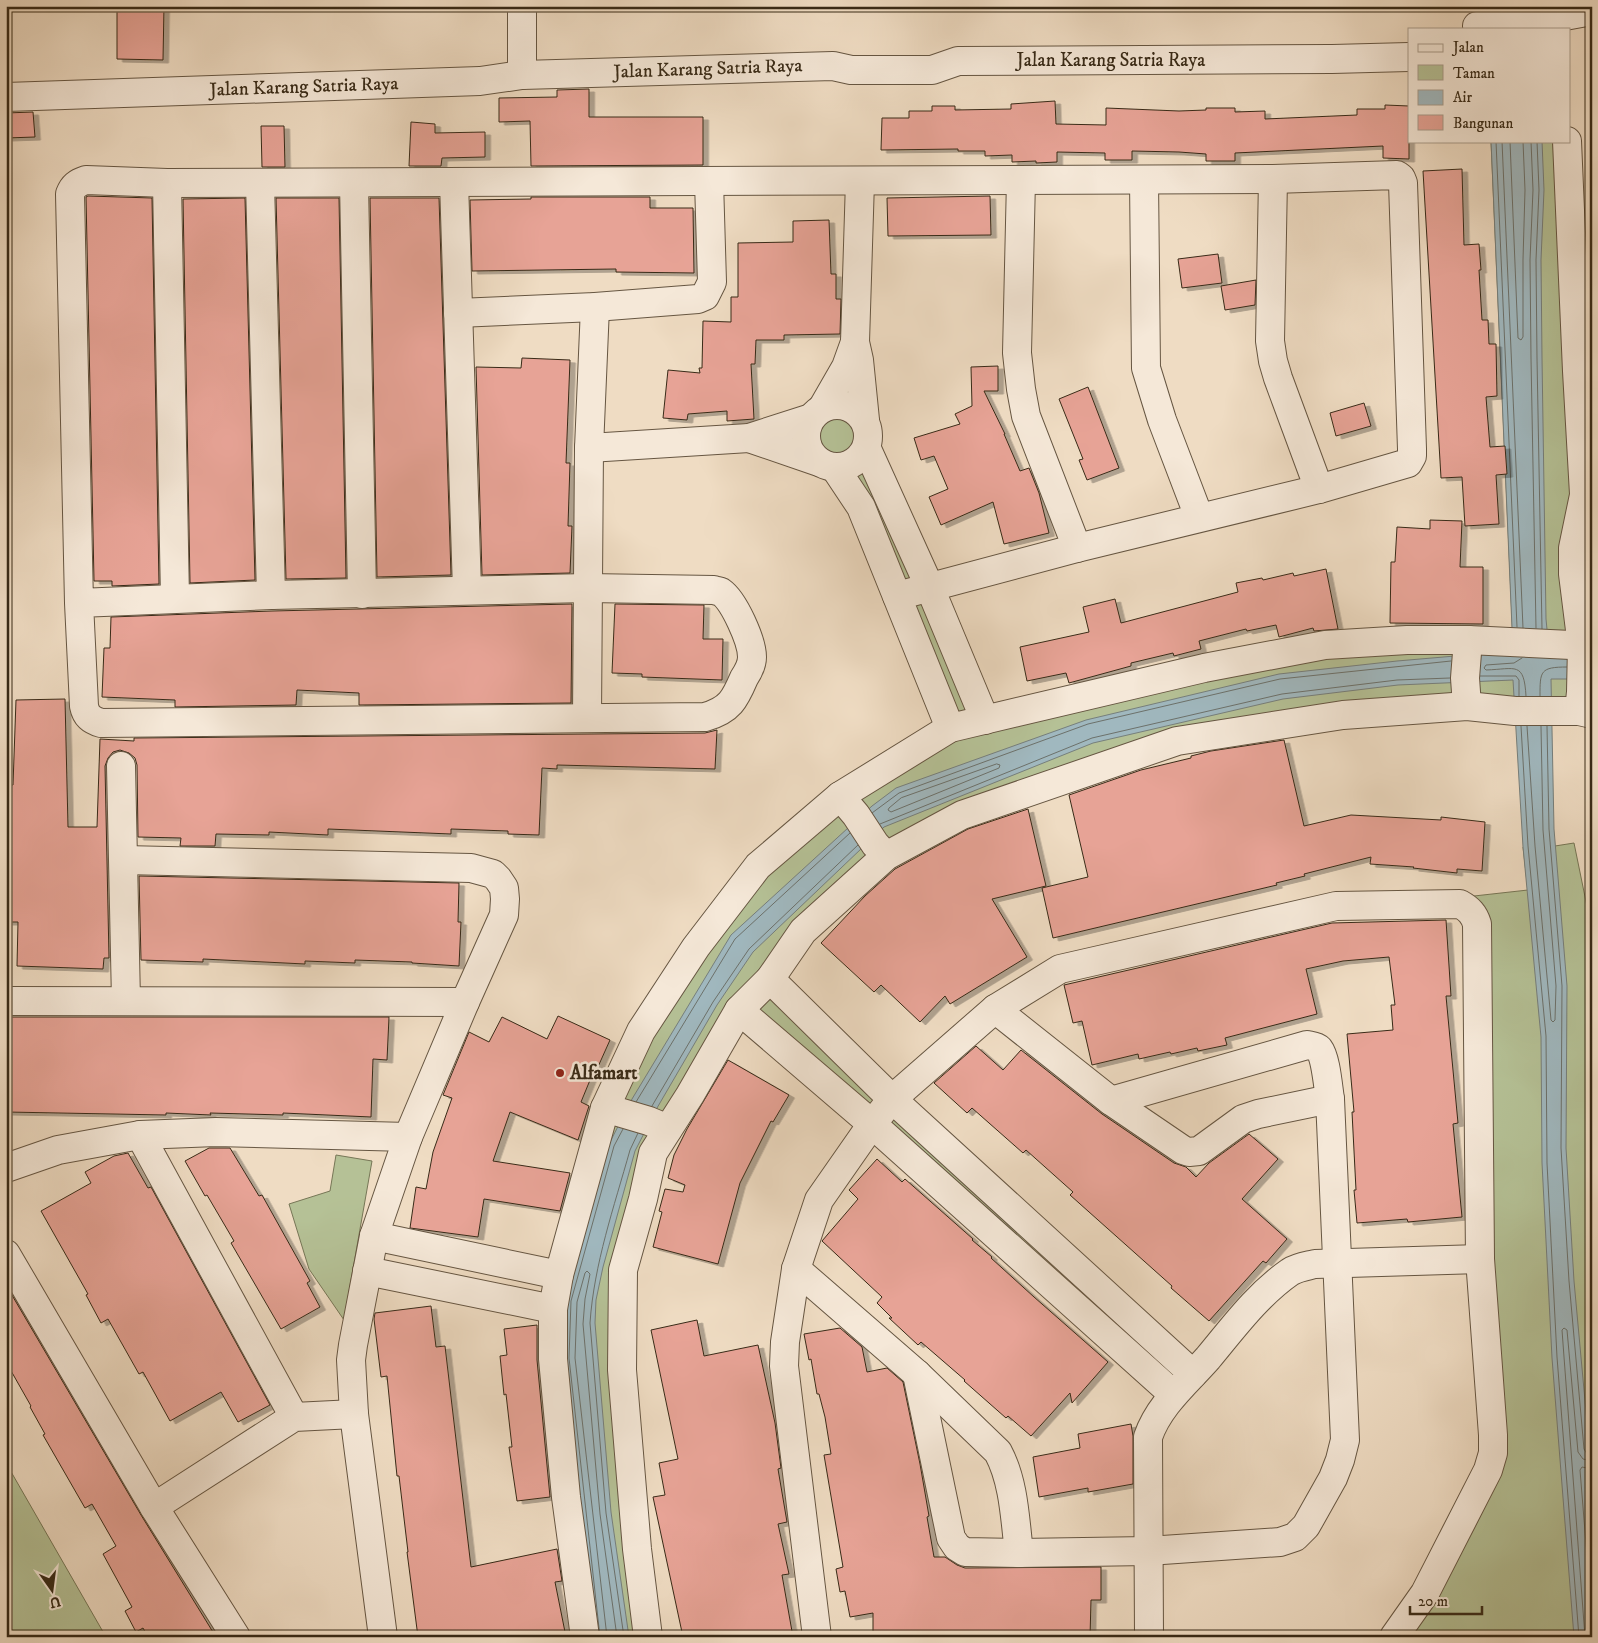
<svg xmlns="http://www.w3.org/2000/svg" width="1598" height="1643" viewBox="0 0 1598 1643" font-family="'IM FELL DW Pica',serif">
	<style>
		.green { fill: #b5c196; stroke: #767656 }
		.water { fill: #a0b8bf; stroke: #767f7c }
		.lines { fill: none; stroke-linecap: round; stroke-linejoin: round }
		.shore { stroke: #6c716b; stroke-width: 1 }
		.building { fill: #e7a396; stroke: #382a17; filter: url(#shadow) }
		.minor-casing { stroke: #665642; stroke-width: 30 }
		.minor { stroke: #f5e8d8; stroke-width: 28 }
		.poi-dot { fill: #8f2418; stroke: #f5e8d8; stroke-width: 2 }
		.labels { text-anchor: middle; dominant-baseline: central; stroke-width: 5; stroke-linejoin: round; paint-order: stroke }
		.street-label { font-size: 19px; fill: #382a17; stroke: #f5e8d8 }
		.poi-label { font-size: 19px; font-weight: bold; fill: #382a17; stroke: #f5e8d8; text-anchor: start }
	</style>
	<defs>
		<filter id="shadow"><feDropShadow dx="5.5" dy="3" stdDeviation="0" flood-color="#0004"/></filter>
	</defs>
	<rect width="100%" height="100%" fill="#efdcc3"/>
	<filter id="stains"><feTurbulence type="fractalNoise" baseFrequency=".004" numOctaves="4"/><feColorMatrix values="0 0 0 0 .2 0 0 0 0 .09 0 0 0 0 .02 0 0 0 .5 -.17"/></filter>
	<radialGradient id="worn" r=".72"><stop offset=".6" stop-color="#630" stop-opacity="0"/><stop offset="1" stop-color="#630" stop-opacity=".3"/></radialGradient>
	<!-- green -->
	<g class="green">
		<path d="M1491,141H1566L1592,518V714L1579,711L1224,733L886,856L770,979L1193,1374L1173,1394L739,1010L690,1095L623,1270L648,1637H585L600,1123L758,866L950,728L835,468L749,438L811,418L846,367L869,434L867,449L985,720L1204,668L1513,642Z"/>
		<path d="M1574,843L1592,931V1637H1394L1488,1470L1465,907L1474,896L1528,890L1523,847L1555,846Z"/>
		<path d="M336,1155L372,1161L344,1320L309,1269L289,1204L330,1191Z"/>
		<path d="M6,1463L106,1637H6Z"/>
	</g>
	<!-- water -->
	<path class="water" d="M1491,141H1542L1544,190L1541,260L1542,358L1546,619L1549,650L1592,652V679H1551L1554,829L1567,986L1566,1148L1574,1281L1592,1477V1637H1574L1552,1358L1542,1163L1541,1037L1523,847L1513,680L1398,685L1283,699L1093,743L884,827L753,952L717,1005L657,1108L635,1151L603,1267L596,1300L595,1323L611,1512L629,1637H596L564,1358L565,1300L609,1144L632,1099L731,935L872,806L896,788L1086,720L1279,674L1397,661L1513,651Z"/>
	<g class="lines">
		<!-- shore -->
		<g class="shore">
			<path d="M1496,141L1517,627"/>
			<path d="M1502,141L1523,628"/>
			<path d="M1510,141L1518,338L1521,340L1523,337V260L1525,190L1523,141"/>
			<path d="M1531,141L1533,190L1530,260L1531,358L1536,628"/>
			<path d="M1537,141L1539,190L1536,260L1537,358L1542,629"/>
			<path d="M1522,658L1514,663L1486,665L1484,668L1486,670C1516,669 1524,661 1526,696"/>
			<path d="M1480,676H1516L1519,680V696"/>
			<path d="M1540,696C1540,671 1540,667 1567,667"/>
			<path d="M1521,726L1528,846L1546,1036L1547,1163L1557,1357L1579,1637"/>
			<path d="M1527,726L1535,846L1551,1020L1553,1022L1555,1020L1556,986L1543,830L1541,726"/>
			<path d="M1547,726L1549,829L1562,986L1561,1148L1569,1281L1584,1449L1587,1454L1592,1455"/>
			<path d="M997,764L1000,765L999,768L891,812L888,810L889,808L901,798Z"/>
			<path d="M872,813L899,793L1088,724L1280,679L1451,661"/>
			<path d="M880,824L1092,738L1282,694L1397,680L1450,678"/>
			<path d="M636,1102L735,939L850,833"/>
			<path d="M652,1106L713,1002L749,949L858,845"/>
			<path d="M1592,1469L1582,1467L1580,1470L1592,1618"/>
			<path d="M600,1637L569,1358L571,1301L614,1146L623,1129"/>
			<path d="M607,1637L575,1358L577,1302L585,1273L587,1271L590,1274L585,1299L583,1324L600,1514L617,1637"/>
			<path d="M624,1637L606,1513L590,1323C594,1264 614,1207 630,1150L638,1133"/>
			<path d="M1585,1637L1564,1357L1562,1330L1564,1328L1567,1330L1578,1452L1583,1459L1592,1461"/>
		</g>
	</g>
	<!-- building -->
	<g class="building">
		<path d="M117,6H164L163,60L117,59Z"/>
		<path d="M589,89V117H703V165L531,166L530,121L499,122V98L557,97V90Z"/>
		<path d="M1055,101L1056,124L1106,125V108L1179,111L1206,110V108H1235V112L1265,111V119L1357,115V109H1385V105L1409,106V159L1383,158V146L1235,153V161H1206V154L1179,152L1132,151V160H1105V153L1057,152V162L1036,163V161L1012,162V155L985,156V151H958V149L881,150L882,118H909V111H932V106H955V110L1011,109V104Z"/>
		<path d="M33,112L35,137L6,138V113Z"/>
		<path d="M411,122L435,124V133L485,132V157L442,158L441,166H409Z"/>
		<path d="M261,126H284L285,167H262Z"/>
		<path d="M1462,169L1464,245L1479,244L1481,270H1479L1482,320H1488L1489,344H1496L1497,396L1486,397L1490,447L1505,446L1507,474L1496,475L1499,524L1465,526L1462,477L1441,478L1423,171Z"/>
		<path d="M88,196L152,198L159,584L112,586V581H94L86,197Z"/>
		<path d="M990,196L991,235L888,236L887,198Z"/>
		<path d="M531,197H650V208H693L694,273L616,272V269L472,271L470,200L531,199Z"/>
		<path d="M245,198L255,580L190,583L183,199Z"/>
		<path d="M276,198H339L346,578L286,579Z"/>
		<path d="M370,198H439L451,575L377,577Z"/>
		<path d="M829,220L831,274H836V299H841L840,334L784,335V340H756L755,364H751L754,419L727,421V411L688,414L687,420L663,418L668,370L700,373L699,368H702L703,321L731,322V297H738V243L793,242V221Z"/>
		<path d="M1218,254L1222,283L1182,288L1178,259Z"/>
		<path d="M1256,280L1255,305L1225,310L1221,286Z"/>
		<path d="M522,358L570,360L566,463H570L568,526H572L570,573L482,575L476,367L521,368Z"/>
		<path d="M998,366V391H984L1005,434H1004L1020,471L1029,468L1039,493L1049,533L1004,544L993,502L941,525L929,497L948,489L934,456L921,460L914,438L960,424L955,414L972,406L971,367Z"/>
		<path d="M1088,387L1119,468L1087,480L1079,460L1083,459L1059,399Z"/>
		<path d="M1364,403L1371,426L1336,436L1330,413Z"/>
		<path d="M1430,520L1462,521L1460,567H1483V624L1390,623L1391,562H1395L1397,527L1430,529Z"/>
		<path d="M1326,569L1338,629L1314,631L1313,628L1279,637L1276,625L1247,631L1246,629L1199,641L1201,649L1174,656L1173,653L1131,663V666L1069,683L1066,673L1027,681L1020,647L1089,632L1083,607L1115,599L1121,623L1238,592L1236,583L1262,578L1263,580L1293,573L1294,576Z"/>
		<path d="M572,604L571,703L359,705V693L297,690L296,705L175,707V700L102,697L104,648H110L111,617L272,611Z"/>
		<path d="M615,604L704,605L703,639H723L722,680L642,677V674L612,673Z"/>
		<path d="M65,699L68,827H97L100,739L134,741V738L705,733L717,730L715,769L557,765V769L542,768L539,835L508,834V831L451,829V834L328,829V835L269,832V835L216,834L215,846H180L181,838L138,837L137,765L135,758L129,753L120,750L113,752L108,758L105,766L109,958H104L103,969L17,966L18,922H6L7,844L11,785H13L16,700Z"/>
		<path d="M1284,740L1304,826L1351,815L1441,820V817L1485,822L1482,871L1457,869V873L1413,868L1414,867L1370,864L1371,857L1304,874L1305,876L1276,883L1277,885L1053,938L1042,888L1088,877L1069,795L1141,770L1191,758V756L1211,751Z"/>
		<path d="M1028,809L1046,886L992,899L1027,957L950,1004L945,996L920,1022L881,985L874,992L821,943L865,896L895,869L968,829Z"/>
		<path d="M139,876L459,883L458,922H461L459,966L412,963V962L355,960V963L305,961V964L203,959V962L141,960Z"/>
		<path d="M1446,920L1451,996H1446L1458,1123L1453,1124L1462,1217L1408,1222L1407,1219L1357,1223L1354,1190H1356L1352,1112H1354L1347,1034L1393,1030L1391,1005H1395L1389,957L1343,961L1306,969L1317,1014L1225,1038L1227,1045L1198,1051L1197,1048L1171,1054L1170,1052L1139,1059L1138,1054L1092,1065L1082,1021L1073,1023L1064,985L1332,923Z"/>
		<path d="M558,1016L610,1040L597,1069L595,1068L581,1102L589,1106L578,1140L510,1112L493,1161L570,1173L560,1211L484,1199L478,1237L410,1228L416,1187L426,1189L433,1152L452,1098L443,1095L469,1032L489,1042L502,1017L547,1039Z"/>
		<path d="M6,1017H389L387,1060L373,1059L371,1117L283,1113V1115L210,1113L211,1115L166,1113V1115L6,1112Z"/>
		<path d="M976,1046L1003,1070L1021,1050L1102,1114L1174,1163L1186,1167L1196,1177L1209,1163L1249,1134L1278,1159L1242,1199L1287,1239L1266,1263L1263,1261L1209,1321L1171,1288L1172,1286L1070,1195L1073,1192L1026,1150L1023,1153L972,1108L967,1113L934,1083Z"/>
		<path d="M728,1060L789,1095L773,1122L771,1121L740,1183L718,1264L653,1247L662,1212L659,1211L665,1189L683,1192L685,1185L668,1178L674,1155L687,1129Z"/>
		<path d="M209,1148H230L259,1196L262,1195L310,1281L307,1283L320,1307L281,1329L231,1243L234,1241L207,1195L205,1196L185,1161Z"/>
		<path d="M128,1153L148,1188L151,1187L270,1405L238,1422L221,1392L170,1421L143,1372L139,1374L108,1319L101,1323L86,1295L88,1294L41,1211L91,1183L85,1172L114,1156Z"/>
		<path d="M877,1159L902,1182L905,1179L973,1239L972,1240L992,1257L991,1258L1034,1297L1108,1362L1072,1403L1070,1393L1031,1436L1008,1416L1006,1418L964,1381L965,1380L921,1342L918,1345L889,1318H892L877,1303L882,1297L822,1241L858,1199L849,1190Z"/>
		<path d="M6,1285L141,1515L216,1637H148L143,1628L136,1632L125,1611L132,1607L103,1554L116,1546L92,1504L85,1508L43,1435L45,1434L30,1407L31,1406L6,1362Z"/>
		<path d="M431,1306L436,1347L445,1346L471,1567L557,1549L562,1581L555,1582L566,1637H418L407,1552H408L399,1476H397L387,1376L381,1377L374,1319L375,1313Z"/>
		<path d="M697,1320L704,1356L758,1345L775,1423L781,1468L778,1469L787,1522L778,1524L789,1574L782,1575L793,1637H683L653,1497L665,1495L659,1463L678,1459L651,1330Z"/>
		<path d="M537,1325V1360L550,1497L517,1501L509,1447H512L506,1394L504,1395L500,1356L507,1355L504,1329Z"/>
		<path d="M840,1328L862,1347L867,1372L887,1368L903,1382L920,1464L929,1516L927,1517L934,1557H945L957,1565L965,1568L1101,1567V1600H1091L1090,1637H873V1613L850,1617L845,1591L840,1592L836,1569L843,1567L824,1455L831,1454L825,1417L819,1394H817L811,1359L809,1360L804,1334Z"/>
		<path d="M1131,1424L1133,1436V1484L1088,1492V1488L1039,1497L1033,1457L1080,1448L1078,1434Z"/>
	</g>
	<g class="lines">
		<defs>
			<g id="minor">
				<path d="M522,6V75"/>
				<path d="M1477,26L1532,22L1592,11"/>
				<path d="M6,97L480,81L522,75L833,66L851,70H932L958,61L1332,59L1409,57"/>
				<path d="M1567,141L1577,371L1584,494L1592,517"/>
				<path d="M1273,179L1270,341L1273,361L1278,378L1319,489"/>
				<path d="M1021,180L1017,353L1021,389L1026,416L1077,548"/>
				<path d="M1144,180L1146,368L1162,420L1199,517"/>
				<path d="M860,181L855,342L859,360L865,420"/>
				<path d="M454,182L467,590"/>
				<path d="M167,183L175,598"/>
				<path d="M260,183L271,595"/>
				<path d="M354,183L362,594"/>
				<path d="M458,313L595,307L698,299L705,296L712,282L709,181"/>
				<circle cx="837" cy="436" r="31"/>
				<path d="M823,407L846,367L855,342"/>
				<path d="M749,438L819,462"/>
				<path d="M589,448L749,438L811,418"/>
				<path d="M867,449L930,588L985,720"/>
				<path d="M835,468L861,507L950,728"/>
				<path d="M79,603L271,595L588,588L714,590C716,591 719,591 721,592C734,601 752,641 752,657C752,665 748,672 744,678C735,699 730,710 705,717L101,723C91,720 86,716 84,706L79,603L70,194C73,186 77,183 86,180L167,183L1273,179L1397,175L1401,178L1403,183L1412,449V456L1408,463L1319,489L1077,548L897,596"/>
				<path d="M1467,706L1465,678L1468,640"/>
				<path d="M1579,711L1581,692L1582,646L1573,574V548L1584,495"/>
				<path d="M587,717L589,448L595,307"/>
				<path d="M121,766L126,1001"/>
				<path d="M840,796L856,815L875,844L886,856"/>
				<path d="M124,860L471,868L493,874L498,879L504,888L505,899L504,915L465,1002L408,1137L374,1236L353,1345L351,1360L354,1414L383,1637"/>
				<path d="M770,979L892,1099L1193,1374"/>
				<path d="M6,1001L465,1002"/>
				<path d="M995,1009L1111,1101L1183,1150L1189,1152L1199,1151L1243,1119L1258,1114L1330,1099"/>
				<path d="M739,1010L872,1124L1173,1394"/>
				<path d="M605,1108L649,1121L668,1129"/>
				<path d="M140,1135L294,1417"/>
				<path d="M6,1168L58,1150L140,1135L216,1132L408,1137"/>
				<path d="M374,1236L559,1275"/>
				<path d="M6,1254L154,1507L236,1637"/>
				<path d="M796,1269L917,1374L998,1452C1014,1482 1015,1519 1019,1553"/>
				<path d="M367,1271L553,1309"/>
				<path d="M917,1374L951,1538L957,1547L965,1552L1019,1553L1148,1551L1280,1542L1295,1537L1306,1526L1333,1478L1340,1460L1345,1440L1330,1099C1328,1087 1326,1058 1319,1049C1316,1046 1312,1046 1307,1045L1111,1101"/>
				<path d="M154,1507L294,1417L354,1414"/>
				<path d="M585,1637L566,1497L553,1359V1309L559,1275L605,1108L641,1031L696,947L758,866L840,796L950,728L1204,668L1325,645L1407,640H1468L1592,646"/>
				<path d="M648,1637L637,1549L622,1370L623,1270L643,1199L653,1153L690,1095L739,1010L770,979L803,931L886,856L962,815L1177,741L1343,715L1467,706L1515,711H1579L1592,714"/>
				<path d="M817,1637L784,1366L785,1342L796,1269L819,1200L872,1124L892,1099L995,1009L1060,969L1336,906L1460,904C1469,909 1474,914 1477,924L1480,1259L1493,1435V1453L1488,1470L1425,1593L1394,1637"/>
				<path d="M1149,1637L1148,1437C1159,1405 1186,1383 1208,1358C1233,1328 1257,1295 1290,1272C1298,1267 1307,1266 1315,1264L1480,1259"/>
			</g>
		</defs>
		<!-- minor casing -->
		<use href="#minor" class="minor-casing"/>
		<!-- minor -->
		<use href="#minor" class="minor"/>
	</g>
	<!-- markers -->
	<circle class="poi-dot" cx="560" cy="1073" r="5"/>
	<g class="labels">
		<!-- street labels -->
		<g class="street-label">
			<text x="1111" y="60">Jalan Karang Satria Raya</text>
			<text transform="translate(708 69) rotate(-2)">Jalan Karang Satria Raya</text>
			<text transform="translate(304 87) rotate(-2)">Jalan Karang Satria Raya</text>
		</g>
		<!-- poi labels -->
		<g class="poi-label">
			<text x="570" y="1073">Alfamart</text>
		</g>
	</g>
	<!-- margin -->
	<rect width="1598" height="1643" fill="none" stroke="#efdcc3" stroke-width="25"/>
	<rect x="8" y="8" width="1583" height="1628" fill="none" stroke="#382a17" stroke-width="2.5"/>
	<rect x="12" y="12" width="1573" height="1618" fill="none" stroke="#382a17"/>
	<!-- legend -->
	<rect x="1408" y="28" width="162" height="115" fill="#f5e8d8" stroke="#a99c8b"/>
	<rect x="1418" y="44" width="25" height="8" fill="#f5e8d8" stroke="#a99c8b"/>
	<text x="1453" y="52" font-size="15" fill="#382a17">Jalan</text>
	<rect x="1418" y="65" width="25" height="15" fill="#b5c196" stroke="#a99c8b"/>
	<text x="1453" y="78" font-size="15" fill="#382a17">Taman</text>
	<rect x="1418" y="90" width="25" height="15" fill="#a0b8bf" stroke="#a99c8b"/>
	<text x="1453" y="102" font-size="15" fill="#382a17">Air</text>
	<rect x="1418" y="115" width="25" height="15" fill="#e7a396" stroke="#a99c8b"/>
	<text x="1453" y="128" font-size="15" fill="#382a17">Bangunan</text>
	<!-- north arrow -->
	<g transform="translate(52 1590) rotate(166)" stroke="#f5e8d8" stroke-width="4" paint-order="stroke">
	<path d="M0-4L9 19L0 12L-9 19Z" fill="#382a17"/>
	<text y="-8" font-size="14" font-weight="bold" text-anchor="middle" fill="#382a17">U</text>
	</g>
	<!-- scale -->
	<path d="M1410 1606v8h72v-8" fill="none" stroke="#382a17" stroke-width="2.5"/>
	<text x="1418" y="1606" font-size="15" fill="#382a17" stroke="#f5e8d8" stroke-width="4" paint-order="stroke">20 m</text>
	<rect width="100%" height="100%" filter="url(#stains)"/>
	<rect width="100%" height="100%" fill="url(#worn)"/>
</svg>
